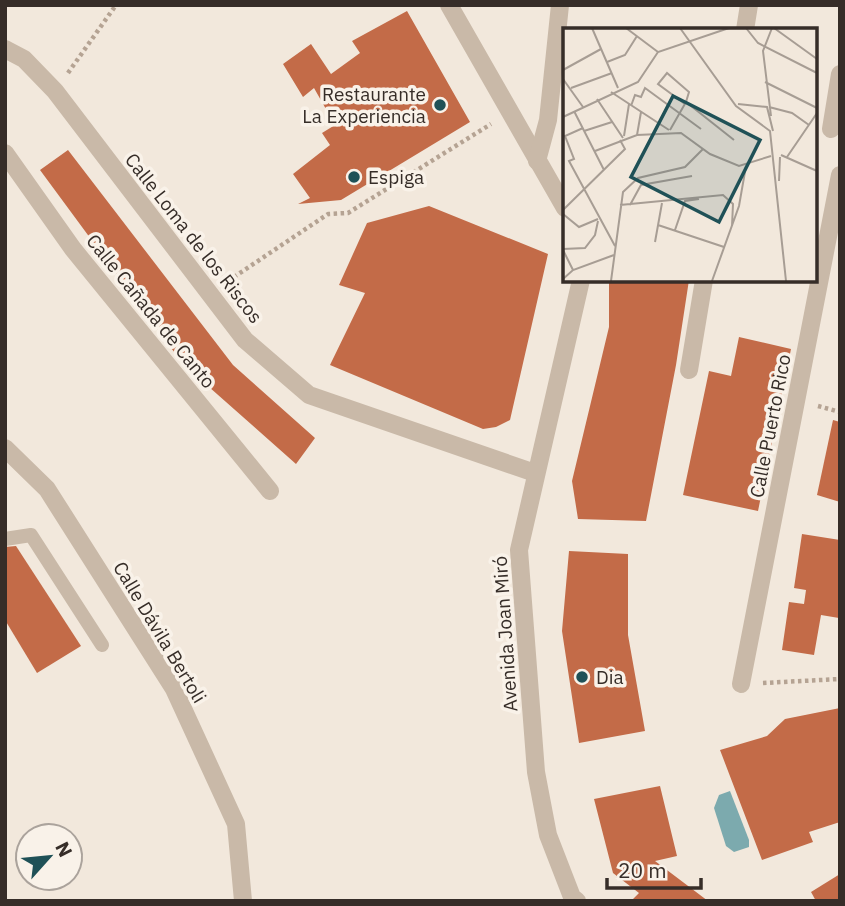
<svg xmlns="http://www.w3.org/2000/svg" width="845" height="906" viewBox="0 0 845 906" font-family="'IBM Plex Sans',sans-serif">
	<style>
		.water { fill: #7caaae }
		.building { fill: #c36b48 }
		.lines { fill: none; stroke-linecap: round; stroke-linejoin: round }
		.path { stroke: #b5a393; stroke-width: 4.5; stroke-dasharray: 3.5 3.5; stroke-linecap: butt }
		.lane { stroke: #c9b9a8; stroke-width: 14 }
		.street { stroke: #c9b9a8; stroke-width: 18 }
		.poi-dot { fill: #1f5157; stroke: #f9f2e9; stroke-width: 2.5 }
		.labels { text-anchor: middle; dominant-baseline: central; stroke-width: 7; stroke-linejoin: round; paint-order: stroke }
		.poi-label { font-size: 19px; fill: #362d28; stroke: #f9f2e9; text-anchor: start }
		.street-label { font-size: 19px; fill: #362d28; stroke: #f9f2e9 }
		.inset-road { fill: none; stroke: #a79d94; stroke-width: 2 }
		.view { fill: #1f5157; fill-opacity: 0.15; stroke: #1f5157; stroke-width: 3.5 }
		.inset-edge { fill: none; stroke: #362d28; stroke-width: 3.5 }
	</style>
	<rect width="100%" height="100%" fill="#f2e8dc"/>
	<!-- water -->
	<path class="water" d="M730,791L749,840V847L734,852L726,846L714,808L719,795Z"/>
	<!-- building -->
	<g class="building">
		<path d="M407,11L470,122L341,200L298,204L310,198L293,174L330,145L322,133L335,125L314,88L303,97L283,64L311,44L331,74L360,53L352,41Z"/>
		<path d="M68,150L233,365L315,438L296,464L183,364L40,170Z"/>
		<path d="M429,206L548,254L510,420L496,427L483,429L330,365L365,293L339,285L367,223Z"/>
		<path d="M609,280H689L676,365L646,521L578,519L572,481L609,327Z"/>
		<path d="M739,337L791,349L758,511L683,495L709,371L731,376Z"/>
		<path d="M833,420L840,422V502L817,495Z"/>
		<path d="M802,534L840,540L839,618L821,615L814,655L782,650L789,602L804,604L806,590L794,588Z"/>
		<path d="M16,546L81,646L37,673L5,620V547Z"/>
		<path d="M569,551L628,554V635L645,731L579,743L562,631Z"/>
		<path d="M840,708V822L809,832L813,842L762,860L720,750L767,736L785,719Z"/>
		<path d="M660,786L677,856L655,861L708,901H636L633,899L639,893L613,873L594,799Z"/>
		<path d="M840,874V901H816L811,892Z"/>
	</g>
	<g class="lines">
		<!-- path -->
		<g class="path">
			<path d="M68,73L116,5"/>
			<path d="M228,281L328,214L348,213L491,124"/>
			<path d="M818,406L840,412"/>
			<path d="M763,683L840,679"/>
		</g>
		<!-- lane -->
		<path class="lane" d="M5,539L31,535L102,645"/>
		<!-- street -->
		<g class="street">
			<path d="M449,5L565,208"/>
			<path d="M745,30L749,5"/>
			<path d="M5,49L24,59L55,91L245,340L309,395L535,473"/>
			<path d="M831,129L840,74"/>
			<path d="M5,153L73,249L270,491"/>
			<path d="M537,161L548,120L560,5"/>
			<path d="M689,370L704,280"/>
			<path d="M5,448L47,489L174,689L236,824L243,901"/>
			<path d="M741,684L840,175"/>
			<path d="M577,901L572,897L548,835L536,772L519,550L581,280"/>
		</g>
	</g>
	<!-- markers -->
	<g class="poi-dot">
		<circle cx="440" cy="105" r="7"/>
		<circle cx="354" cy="177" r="7"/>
		<circle cx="582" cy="677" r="7"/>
	</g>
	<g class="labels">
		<!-- poi labels -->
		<g class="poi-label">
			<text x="426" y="94" text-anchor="end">Restaurante<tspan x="426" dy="22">La Experiencia</tspan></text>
			<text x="368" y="177">Espiga</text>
			<text x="596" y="677">Dia</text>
		</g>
		<!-- street labels -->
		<g class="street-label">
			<text transform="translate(194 238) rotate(52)">Calle Loma de los Riscos</text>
			<text transform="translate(151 311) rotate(51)">Calle Cañada de Canto</text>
			<text transform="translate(770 426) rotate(-79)">Calle Puerto Rico</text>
			<text transform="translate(160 632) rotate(59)">Calle Dávila Bertoli</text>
			<text transform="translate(505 634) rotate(-94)">Avenida Joan Miró</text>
		</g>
	</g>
	<!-- overview -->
	<g transform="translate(563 28)">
		<rect width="254" height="254" fill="#f2e8dc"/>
		<path class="inset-road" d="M29,0L55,60M63,0L95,24M117,0L173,78L207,103L223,253M183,0L195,15L254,45M211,0L254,31M44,34L62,27L74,8M0,42L38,21M0,51L20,79M202,54L254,80M8,60L49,45M48,64L106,102M34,71L60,110M122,76L95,56L104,45L126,64L123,74M175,76L204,79L210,103M68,78L72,67L78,69L82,60L138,101M206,79L229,85L246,97M11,83L41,142M208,88L200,23L209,0M0,89L75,54L95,24L166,0M20,100L2,108L11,131L6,133L52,218M107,102L123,74L171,112M21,103L49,94M74,107L78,84M61,108L66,76M32,123L74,107L118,105L147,126L176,138L208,128M218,127L254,143M224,129L254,85M216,153L217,129M57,177L160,167L170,176L169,198M67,177L78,157L129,148M0,182L62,121L57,112M0,186L16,199L35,191M95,197L161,219M112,202L122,173L136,171M92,214L99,175M0,221L22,220L32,207L35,193M0,222L10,242M0,251L10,242L51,227M48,253L60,164L75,150L122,139L140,121M149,253L176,178L183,138"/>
		<path class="view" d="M110,68L197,112L156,194L68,149Z"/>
		<rect width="254" height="254" class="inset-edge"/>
	</g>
	<!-- border -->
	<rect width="845" height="906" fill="none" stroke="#362d28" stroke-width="14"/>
	<!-- north arrow -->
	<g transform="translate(49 857) rotate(63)"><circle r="33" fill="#f9f2e9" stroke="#aba39c" stroke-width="2"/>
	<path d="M0-5L12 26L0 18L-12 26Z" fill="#1f5157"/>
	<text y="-10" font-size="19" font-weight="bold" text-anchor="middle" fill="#362d28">N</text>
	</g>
	<!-- scale -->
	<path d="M607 878v10h94v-10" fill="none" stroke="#362d28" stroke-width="3.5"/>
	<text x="618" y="878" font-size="21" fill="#362d28" stroke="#f9f2e9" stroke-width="5" paint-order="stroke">20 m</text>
</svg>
